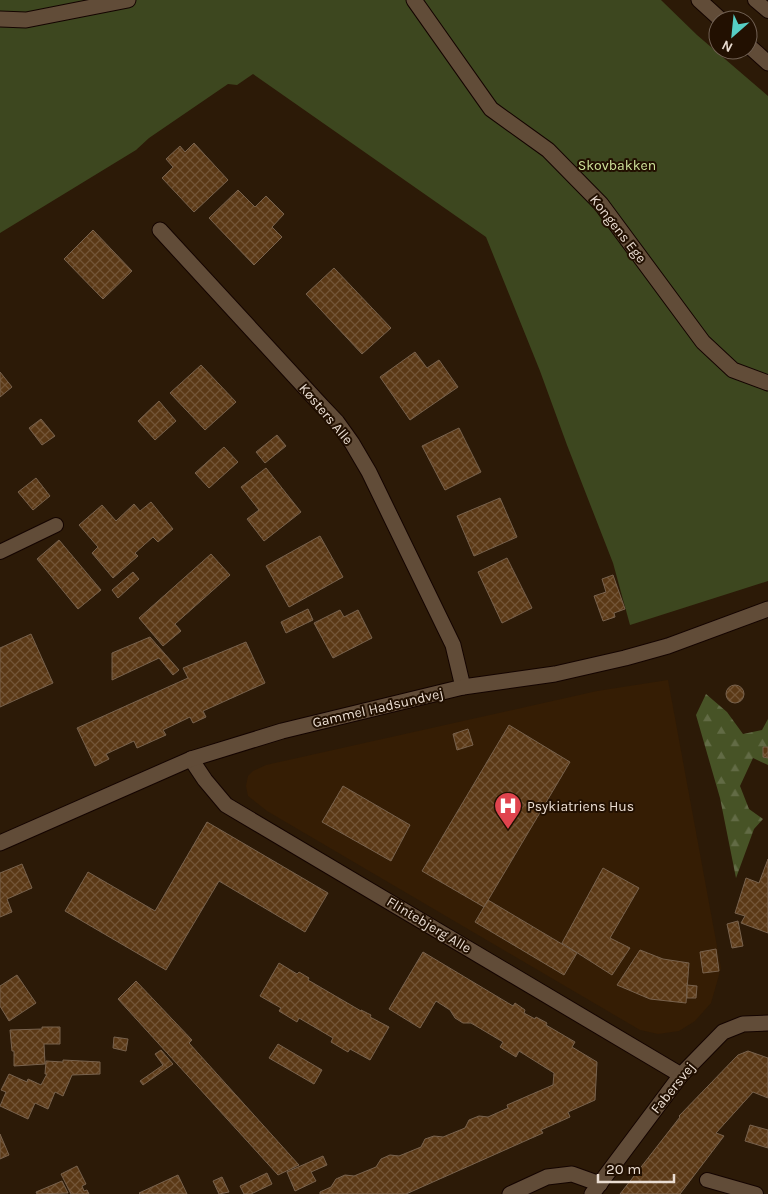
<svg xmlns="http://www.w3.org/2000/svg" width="768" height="1194" viewBox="0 0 768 1194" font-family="Karla,sans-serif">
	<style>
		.built { fill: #351d04 }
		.forest { fill: url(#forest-firs) }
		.green { fill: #3d471f }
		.building { fill: url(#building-cross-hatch); stroke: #78624d }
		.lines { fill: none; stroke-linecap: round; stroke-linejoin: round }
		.service-casing { stroke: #140400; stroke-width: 16 }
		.minor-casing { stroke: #140400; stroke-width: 17 }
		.secondary-casing { stroke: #140400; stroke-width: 17 }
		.service { stroke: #614c38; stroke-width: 14 }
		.minor { stroke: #614c38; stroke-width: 15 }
		.secondary { stroke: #614c38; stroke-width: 15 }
		.labels { text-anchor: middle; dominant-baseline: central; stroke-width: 4; stroke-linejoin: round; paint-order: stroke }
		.park-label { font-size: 14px; fill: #cfe39a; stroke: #221001 }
		.street-label { font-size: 14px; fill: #eaddd2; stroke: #221001 }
		.poi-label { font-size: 14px; fill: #eaddd2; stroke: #221001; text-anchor: start }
	</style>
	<defs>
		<pattern id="forest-firs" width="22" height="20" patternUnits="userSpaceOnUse" patternTransform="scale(1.25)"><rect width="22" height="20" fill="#475326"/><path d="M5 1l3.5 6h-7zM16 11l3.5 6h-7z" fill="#626b45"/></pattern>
		<pattern id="building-cross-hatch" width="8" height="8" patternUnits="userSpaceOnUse" patternTransform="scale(1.25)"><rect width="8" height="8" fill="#5b3916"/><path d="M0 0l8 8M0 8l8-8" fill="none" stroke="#735537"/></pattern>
	</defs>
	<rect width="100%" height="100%" fill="#2c1a07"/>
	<!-- built -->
	<path class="built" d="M668,680L721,968L711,1003L695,1021L679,1031L658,1034L640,1030L267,811L248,796L246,786L248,776L253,771L266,765L597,691Z"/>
	<!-- forest -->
	<path class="forest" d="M706,694L727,712L743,734L762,730L768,719V765L753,758L740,786L749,809L763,819L754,829L736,878L720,798L696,715Z"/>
	<!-- green -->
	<path class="green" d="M0,0H661L697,35L768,96V581L630,625L613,563L567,445L540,371L486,237L253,74L237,85L228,84L149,138L136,150L0,233Z"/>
	<!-- building -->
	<g class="building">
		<path d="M194,143L228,180L194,212L162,178L173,167L166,159L180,146L185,152Z"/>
		<path d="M238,190L255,207L266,196L284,214L272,227L282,237L254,265L209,218Z"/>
		<path d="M93,230L132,271L103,299L64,259Z"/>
		<path d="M334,268L391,328L362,354L306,294Z"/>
		<path d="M415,352L427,368L439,360L458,387L410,420L380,377Z"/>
		<path d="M201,365L236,402L205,430L170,393Z"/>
		<path d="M0,372L12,387L0,397Z"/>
		<path d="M159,401L176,421L155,440L138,421Z"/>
		<path d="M41,419L55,436L42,445L29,428Z"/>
		<path d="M459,428L481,472L445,490L422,446Z"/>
		<path d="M277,435L286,446L265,463L256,452Z"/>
		<path d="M224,447L238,462L209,488L195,473Z"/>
		<path d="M266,468L301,512L264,541L247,519L259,510L241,487Z"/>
		<path d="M36,478L50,496L33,510L18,492Z"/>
		<path d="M500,498L517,537L474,556L457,516Z"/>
		<path d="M151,502L173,529L158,542L153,537L135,553L138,556L113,578L92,553L98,547L79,525L102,505L116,521L134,504L140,511Z"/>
		<path d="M320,536L343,577L289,607L266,566Z"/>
		<path d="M59,540L101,590L78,609L37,559Z"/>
		<path d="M211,554L230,575L175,624L181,631L163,646L139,618Z"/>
		<path d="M507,558L532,608L502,623L478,572Z"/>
		<path d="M133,572L139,579L118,598L112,590Z"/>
		<path d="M613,575L625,609L614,613L615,617L603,621L594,596L606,592L602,579Z"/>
		<path d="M308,609L313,620L286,633L281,622Z"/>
		<path d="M340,610L344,617L358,610L372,638L333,658L314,623Z"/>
		<path d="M31,634L53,683L0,707V648Z"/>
		<path d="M150,637L179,670L173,675L159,658L112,680V653Z"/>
		<path d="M246,642L265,683L203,711L206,717L193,723L190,717L163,730L166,735L137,748L134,741L106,754L109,759L95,766L77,728L188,678L183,668Z"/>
		<circle cx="735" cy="694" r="9"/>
		<path d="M509,725L570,762L484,907L422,871Z"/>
		<path d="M468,729L473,745L457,750L453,734Z"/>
		<path d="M763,747H768V758L763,757Z"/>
		<path d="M343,786L410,825L391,861L322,822Z"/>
		<path d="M207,822L328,893L305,932L219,881L166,970L65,911L88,872L155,911Z"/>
		<path d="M768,859V933L741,923L745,916L735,913L746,878L759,883Z"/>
		<path d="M22,864L32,888L7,899L12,912L0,917V873Z"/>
		<path d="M603,868L639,888L610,938L630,948L612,975L562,943Z"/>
		<path d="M488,900L577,953L564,975L475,922Z"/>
		<path d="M738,921L743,946L732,948L727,924Z"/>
		<path d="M716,949L719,971L703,973L700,952Z"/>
		<path d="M640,950L663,959L689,963L686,1003L650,999L617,985Z"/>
		<path d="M423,952L513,1006L515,1003L525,1010L524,1013L535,1019L536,1017L547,1023L546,1025L575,1042L572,1047L597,1062L595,1100L568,1112L570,1117L541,1130L543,1133L406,1194H320V1192L331,1187L336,1179L345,1175L354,1176L376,1167L381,1159L390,1155L399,1156L421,1147L425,1139L434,1136L443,1137L465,1128L469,1120L479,1116L488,1117L508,1108L507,1105L553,1085L554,1073L519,1051L516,1057L500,1047L503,1042L471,1023H463L455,1018L450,1010L436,1001L420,1028L389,1009Z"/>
		<path d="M279,963L297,974L299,972L309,978L308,980L361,1011V1010L371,1015L370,1017L389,1027L370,1060L350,1049L348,1052L331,1042L333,1038L299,1018L297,1022L279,1011L281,1008L260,996Z"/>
		<path d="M17,975L36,1003L9,1021L0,1006V986Z"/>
		<path d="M136,981L192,1040L189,1043L299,1165L278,1175L118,999Z"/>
		<path d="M687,985L697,986L696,998H687Z"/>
		<path d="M42,1027H60V1044H44L45,1064L14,1066V1051H12L10,1030L42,1029Z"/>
		<path d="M114,1037L128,1039L126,1051L113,1048Z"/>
		<path d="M278,1044L322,1070L314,1084L269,1058Z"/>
		<path d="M161,1050L173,1064L143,1085L140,1081L163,1065L155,1054Z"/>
		<path d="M748,1051L768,1058V1098L753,1092L716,1133L724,1136L680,1194H620L680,1117L679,1116L738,1055Z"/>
		<path d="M63,1060L100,1062V1074L72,1075L63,1096L55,1092L48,1109L35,1103L28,1119L0,1106L6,1092L1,1090L9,1074L27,1082L28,1079L41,1085L47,1074H45L46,1061L63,1062Z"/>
		<path d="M750,1125L768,1130V1148L745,1141Z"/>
		<path d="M0,1134L9,1155L0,1159Z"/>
		<path d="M323,1156L327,1165L311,1172L316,1181L295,1191L287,1172Z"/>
		<path d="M77,1166L86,1184L82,1186L84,1191L87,1190L89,1194H71L61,1174Z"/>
		<path d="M267,1173L272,1184L251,1194H244L240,1186Z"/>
		<path d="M178,1175L187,1194H140L139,1193Z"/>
		<path d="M222,1177L229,1192L219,1194L213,1181Z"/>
		<path d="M62,1181L68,1193L37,1194L36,1192Z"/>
	</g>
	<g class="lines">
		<defs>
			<g id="service">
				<path d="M755,0L768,11"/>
				<path d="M0,552L56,525"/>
				<path d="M707,1180L756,1194"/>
			</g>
			<g id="minor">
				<path d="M414,0L491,109L548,150L601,204L703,342L733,370L768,383"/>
				<path d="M0,19L26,20L128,0"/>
				<path d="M160,230L320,404L337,422L352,443L369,472L453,645L463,687"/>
				<path d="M191,759L205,780L226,805L681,1075"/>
				<path d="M0,843L191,759L282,731L463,687L555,674L625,658L668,646L768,609"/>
				<path d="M510,1194L547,1177L572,1174L600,1184"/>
				<path d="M592,1194L681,1075L723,1032L743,1024L768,1023"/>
			</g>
			<g id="secondary">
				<path d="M699,0L721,20"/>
				<path d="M748,45L768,63"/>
			</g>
		</defs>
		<!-- service casing -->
		<use href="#service" class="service-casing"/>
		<!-- minor casing -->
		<use href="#minor" class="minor-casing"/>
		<!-- secondary casing -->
		<use href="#secondary" class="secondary-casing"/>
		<!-- service -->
		<use href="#service" class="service"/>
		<!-- minor -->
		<use href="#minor" class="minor"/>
		<!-- secondary -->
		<use href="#secondary" class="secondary"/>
	</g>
	<!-- icons -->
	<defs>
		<symbol id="hospital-pin" viewBox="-11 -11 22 30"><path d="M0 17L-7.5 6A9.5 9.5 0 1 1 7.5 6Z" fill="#e0444e" stroke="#221001"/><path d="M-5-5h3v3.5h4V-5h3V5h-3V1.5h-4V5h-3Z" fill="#fff"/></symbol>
	</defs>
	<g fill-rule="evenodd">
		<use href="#hospital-pin" x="492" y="790" width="32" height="43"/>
	</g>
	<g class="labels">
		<!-- park labels -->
		<g class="park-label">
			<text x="617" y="165">Skovbakken</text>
		</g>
		<!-- street labels -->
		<g class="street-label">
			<text transform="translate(618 229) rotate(52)">Kongens Ege</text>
			<text transform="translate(326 414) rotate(50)">Køsters Alle</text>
			<text transform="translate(378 708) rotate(-13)">Gammel Hadsundvej</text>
			<text transform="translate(429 925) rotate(31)">Flintebjerg Alle</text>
			<text transform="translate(673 1088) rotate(-51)">Fabersvej</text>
		</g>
		<!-- poi labels -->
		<g class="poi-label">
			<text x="527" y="806">Psykiatriens Hus</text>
		</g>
	</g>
	<!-- north arrow -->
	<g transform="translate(733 35) rotate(207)"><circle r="24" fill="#221001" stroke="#726255"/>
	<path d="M0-4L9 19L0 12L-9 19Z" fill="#56cec4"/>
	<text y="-8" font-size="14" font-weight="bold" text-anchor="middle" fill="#eaddd2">N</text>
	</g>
	<!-- scale -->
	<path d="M598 1174v8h76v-8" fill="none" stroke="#eaddd2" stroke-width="2.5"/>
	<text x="606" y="1174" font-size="15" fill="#eaddd2" stroke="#221001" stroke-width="4" paint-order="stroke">20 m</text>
</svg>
